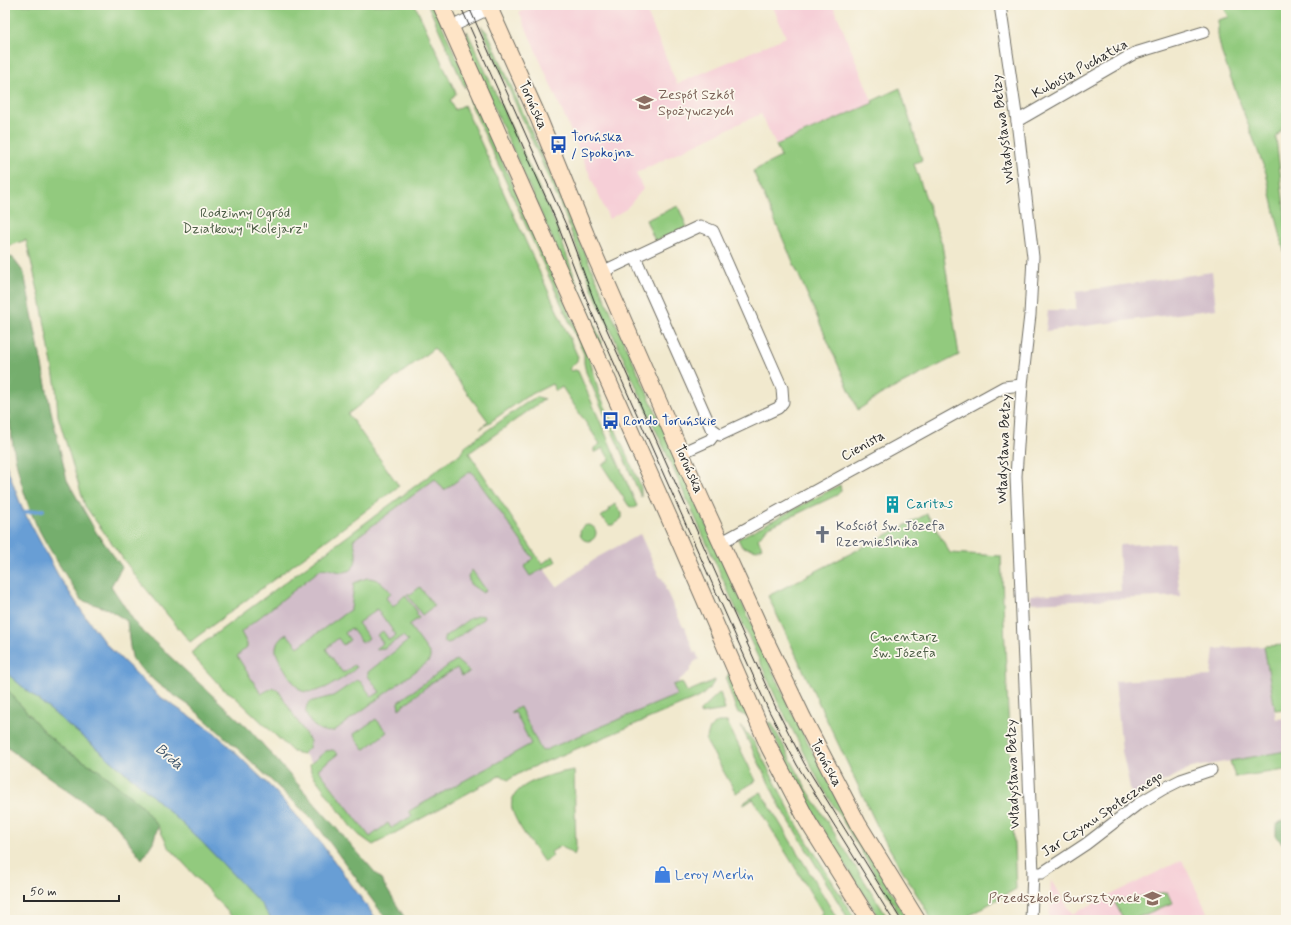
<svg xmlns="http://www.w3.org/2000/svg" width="1291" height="925" viewBox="0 0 1291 925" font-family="Mynerve,sans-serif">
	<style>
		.built { fill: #f6cfd7 }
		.industrial { fill: #d1bdc9 }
		.green { fill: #92ca7e; stroke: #5e7a54 }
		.forest { fill: #75ae6d; stroke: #506c4c }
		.water { fill: #689ed5; stroke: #4a6480 }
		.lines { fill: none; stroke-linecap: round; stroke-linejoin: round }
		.stream { stroke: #689ed5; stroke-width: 4 }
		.minor-casing { stroke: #706e64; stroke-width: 13 }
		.secondary-casing { stroke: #706e64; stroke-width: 18 }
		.minor { stroke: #fff; stroke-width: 11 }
		.secondary { stroke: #fee4c6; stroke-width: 16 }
		.tram { stroke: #2b2b2b; stroke-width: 1 }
		.labels { text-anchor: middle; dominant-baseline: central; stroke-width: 3.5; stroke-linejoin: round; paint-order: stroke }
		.street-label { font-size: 14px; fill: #2b2b2b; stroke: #fbf7ec }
		.education-label { font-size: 14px; fill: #785e54; stroke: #fbf7ec; text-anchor: start }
		.transit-label { font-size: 14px; fill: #164399; stroke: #fbf7ec; text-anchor: start }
		.park-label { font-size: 14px; fill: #4a5b44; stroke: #fbf7ec }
		.culture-label { font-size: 14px; fill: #0d838f; stroke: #fbf7ec; text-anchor: start }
		.worship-label { font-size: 14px; fill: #5b616d; stroke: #fbf7ec; text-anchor: start }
		.shop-label { font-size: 14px; fill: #366cbe; stroke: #fbf7ec; text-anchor: start }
		.water-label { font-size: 15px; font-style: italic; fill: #43596f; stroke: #fbf7ec }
	</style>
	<rect width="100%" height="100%" fill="#fbf7ec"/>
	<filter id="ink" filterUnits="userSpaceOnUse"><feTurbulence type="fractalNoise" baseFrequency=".025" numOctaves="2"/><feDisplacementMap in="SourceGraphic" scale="8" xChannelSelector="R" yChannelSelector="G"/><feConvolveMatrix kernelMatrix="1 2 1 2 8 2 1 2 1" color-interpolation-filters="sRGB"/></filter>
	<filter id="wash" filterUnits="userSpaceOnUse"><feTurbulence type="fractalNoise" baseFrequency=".012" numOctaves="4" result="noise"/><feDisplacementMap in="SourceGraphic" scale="16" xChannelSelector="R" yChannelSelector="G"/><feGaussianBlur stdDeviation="0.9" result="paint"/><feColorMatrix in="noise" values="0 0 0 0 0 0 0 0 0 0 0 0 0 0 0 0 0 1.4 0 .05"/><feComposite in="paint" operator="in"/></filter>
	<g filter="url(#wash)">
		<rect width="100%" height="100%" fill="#f1e9ce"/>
		<!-- built -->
		<g class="built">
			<path d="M538,5H644L677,84L786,37L773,7L778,5H833L873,103L776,145L761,114L740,123L636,173L643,189L626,209L609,219L519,12Z"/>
			<path d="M1182,860L1207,912L1191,920H1049L1051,879L1072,914Z"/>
		</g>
		<!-- industrial -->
		<g class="industrial">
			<path d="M1212,272L1216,309L1046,331L1048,310H1076V292Z"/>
			<path d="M453,458L471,470L557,587L598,557L640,534L660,578H662L666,587L665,588L683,627H685L694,653L696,652L699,659L694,662L689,672L678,681L685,698L543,751L540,748L373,842L303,752L195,649Z"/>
			<path d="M1174,543L1180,596L1031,603L1030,595L1121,591L1119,545Z"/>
			<path d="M1264,646L1276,719L1286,718V751L1191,768L1132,797L1122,751L1115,681L1211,676L1214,649Z"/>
		</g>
		<!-- green -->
		<g class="green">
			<path d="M5,5H415L456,93L450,101L455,110L464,105L578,357L577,361L569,369L571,371L575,370L578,371L637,506L634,508L629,506L602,465L610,460L603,448L596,452H594V448L600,444L562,387L556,391L552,384L526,397L480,429L488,421L434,348L348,414L399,486L190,642L137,578L85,506L58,416L56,387L41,303L26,240L5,247Z"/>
			<path d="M428,5H433L467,81L465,88Z"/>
			<path d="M1223,5H1286V122L1276,138L1286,224V260L1266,173L1222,54L1218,36V20L1229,17Z"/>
			<path d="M481,26L488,33L617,326L789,707L837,798L908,920H903L821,785L778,702L609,326L593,291L563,210Z"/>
			<path d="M467,31L555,223L580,292L602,343L599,344L466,44Z"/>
			<path d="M900,88L922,160L914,164L942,244L959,355L880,395L858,410L753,171L781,157L776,145L873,103L872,101Z"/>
			<path d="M469,100L476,102L589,357L599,393L641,487V497L586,372L584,363V354Z"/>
			<path d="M678,206L687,227L655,241L646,220Z"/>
			<path d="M537,397L545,399L469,453L542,564L553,556L556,562L530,576L524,567L533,558L471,471L444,490L435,479L353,540C357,550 360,571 343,572C336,572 328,567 321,569L241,632L247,644V647L237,656L261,694L272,688L278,690L310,741L309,748L303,754L293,752L233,695L223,689L191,654L195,649L453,458L460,455L465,446L529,401Z"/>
			<path d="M840,485L841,491L837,495L767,528L758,539L762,547L757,550L742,547L738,539L747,534Z"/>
			<path d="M615,504L622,513V518L613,525H609L601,517L609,511L608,509Z"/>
			<path d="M927,514L950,553L1001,556L1016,889L961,920H932L882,836L768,596Z"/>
			<circle cx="588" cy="533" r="8"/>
			<path d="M472,570L486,590L483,593L470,584L468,576Z"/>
			<path d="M367,578C379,578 385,585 391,593L386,598L393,607L405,595L418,613L416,614L419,618L409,625L430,654V658L428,662L334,731C318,736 298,715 309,702L333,696L357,680L360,681L372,697L380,692L368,676V672L408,641L403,636L384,648L375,649L383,643L377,635L383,631L389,640L396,635L377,609L358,623L369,638L364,642L361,641L351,628L345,633L350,640L343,645L338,638L326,649L342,672H345L354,665L356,667L355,669C343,679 318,696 302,691C296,689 276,657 276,651C275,643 281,637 287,634L298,647L351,609L354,583Z"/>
			<path d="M420,587L434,606L422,615L407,594H411Z"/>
			<path d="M479,615L484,616L483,619L451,642L447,643L444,641V637L469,619Z"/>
			<path d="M1286,645V709L1275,710L1264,646Z"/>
			<path d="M456,660L470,672L462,676L457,668L431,683L399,709L398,702Z"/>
			<path d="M5,672L139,784L171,813L202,842L261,904L272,920H235L168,846L158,826L97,769L69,753L45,733L5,687Z"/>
			<path d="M729,673L748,717L737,712L726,679Z"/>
			<path d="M715,680L710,688L700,697L526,770L508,780L501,775L373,845L359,835L351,827L311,772L310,764L326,751L333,750L338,754L318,769L370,837L388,823L391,828L412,816L409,811L531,744L515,712L512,714V711L520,707L541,750L543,751L677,695L673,685L682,682L687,692Z"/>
			<path d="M720,692L725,710L700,714V711Z"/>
			<path d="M376,719L387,732L364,750L355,738L354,734Z"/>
			<path d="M718,722H727L756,781L736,793L706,741L710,728Z"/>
			<path d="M771,722L806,788L889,920H881C839,857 798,793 768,723Z"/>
			<path d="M741,726L754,742L798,826L856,920H849L779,804Z"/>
			<path d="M1286,751V770L1235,777L1230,761Z"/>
			<path d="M574,770L576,850L574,855L561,846L551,852L553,856L544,862C535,849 515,823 512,809C506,783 556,773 574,770Z"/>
			<path d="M761,792L838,920H816L815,919L823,913L753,799L744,805L743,803Z"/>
			<path d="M1167,892L1172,903L1132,920H1124L1114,901Z"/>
		</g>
		<!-- forest -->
		<g class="forest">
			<path d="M12,257L24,273L51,411L67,480L96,532L122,567L111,586L138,627L249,729L288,773L380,878L406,920H387L313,820L238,749L190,706L159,685L133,661L130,647L127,621L108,609L81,600C66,575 49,550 36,524C0,443 5,347 5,259Z"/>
			<path d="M5,687L45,733L69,753L97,769L141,805L158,826L153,842L142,859L115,824L5,746Z"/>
			<path d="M1286,818V847L1276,837V825Z"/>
		</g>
		<!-- water -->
		<path class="water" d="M5,462L22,508L58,575L85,616L108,646L159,696L215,733L274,790L321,843L377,920H272L261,904L202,842L171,813L139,784L5,672Z"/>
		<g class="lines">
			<!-- stream -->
			<path class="stream" d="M26,512L43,510"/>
		</g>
	</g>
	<g filter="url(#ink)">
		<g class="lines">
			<defs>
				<g id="minor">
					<path d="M1000,5L1017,121L1033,257L1030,315L1022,385L1016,476L1033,873L1031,920"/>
					<path d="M451,27L497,5"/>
					<path d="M1017,121L1135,53L1204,32"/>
					<path d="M602,272L700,226L713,231L782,388L783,402L778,408L720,435L711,428L635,257"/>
					<path d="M681,453L710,440L716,432"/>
					<path d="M722,542L1004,387L1022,385"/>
					<path d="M1033,873H1042L1086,844L1138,804L1163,789L1181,780L1211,770"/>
				</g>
				<g id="secondary">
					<path d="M441,5L675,531L769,747L808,822L869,920"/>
					<path d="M488,5L539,119L586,235L701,499L765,639L803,718L858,824L917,920"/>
				</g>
			</defs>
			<!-- minor casing -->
			<use href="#minor" class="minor-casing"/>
			<!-- secondary casing -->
			<use href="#secondary" class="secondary-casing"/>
			<!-- minor -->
			<use href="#minor" class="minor"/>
			<!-- secondary -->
			<use href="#secondary" class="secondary"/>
			<!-- tram -->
			<g class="tram">
				<path d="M460,5L555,218L591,311L768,709L797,765L893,920"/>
				<path d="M468,5L566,225L595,303L776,708L804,763L901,920"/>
			</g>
		</g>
	</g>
	<!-- icons -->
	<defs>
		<symbol id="school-bare" viewBox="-9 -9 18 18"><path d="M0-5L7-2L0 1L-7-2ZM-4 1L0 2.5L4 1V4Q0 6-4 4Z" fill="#8d6e63" stroke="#fbf7ec" stroke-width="2.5" paint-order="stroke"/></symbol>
		<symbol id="bus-bare" viewBox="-9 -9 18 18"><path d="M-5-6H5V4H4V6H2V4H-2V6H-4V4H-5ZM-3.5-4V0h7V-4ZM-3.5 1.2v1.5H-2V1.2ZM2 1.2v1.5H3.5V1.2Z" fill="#1a4fb4" stroke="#fbf7ec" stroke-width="2.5" paint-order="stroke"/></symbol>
		<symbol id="building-bare" viewBox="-9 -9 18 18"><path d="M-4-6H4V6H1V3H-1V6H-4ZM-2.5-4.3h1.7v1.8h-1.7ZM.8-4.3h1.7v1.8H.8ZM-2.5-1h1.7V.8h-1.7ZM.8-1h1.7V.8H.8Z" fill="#0f9aa8" stroke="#fbf7ec" stroke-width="2.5" paint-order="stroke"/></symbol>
		<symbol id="church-bare" viewBox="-9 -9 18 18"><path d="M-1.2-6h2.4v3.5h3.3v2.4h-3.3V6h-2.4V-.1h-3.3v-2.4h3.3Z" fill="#6b7280" stroke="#fbf7ec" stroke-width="2.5" paint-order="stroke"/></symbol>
		<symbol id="shop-bare" viewBox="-9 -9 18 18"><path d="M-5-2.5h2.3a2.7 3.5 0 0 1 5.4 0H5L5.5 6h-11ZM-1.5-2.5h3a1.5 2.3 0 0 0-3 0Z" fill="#3f7fe0" stroke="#fbf7ec" stroke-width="2.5" paint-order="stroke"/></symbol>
		<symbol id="university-bare" viewBox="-9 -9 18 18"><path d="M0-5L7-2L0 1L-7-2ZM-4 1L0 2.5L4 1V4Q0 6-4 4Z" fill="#8d6e63" stroke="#fbf7ec" stroke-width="2.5" paint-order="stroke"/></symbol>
	</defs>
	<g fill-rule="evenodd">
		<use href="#school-bare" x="632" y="90" width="25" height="25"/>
		<use href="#bus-bare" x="546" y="132" width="25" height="25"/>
		<use href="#bus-bare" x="598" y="408" width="25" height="25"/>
		<use href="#building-bare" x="880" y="492" width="25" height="25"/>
		<use href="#church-bare" x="810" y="522" width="25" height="25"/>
		<use href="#shop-bare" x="650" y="862" width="25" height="25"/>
		<use href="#university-bare" x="1140" y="886" width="25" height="25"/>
	</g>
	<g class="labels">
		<!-- street labels -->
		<g class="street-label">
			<text transform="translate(1080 69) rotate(-29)">Kubusia Puchatka</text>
			<text transform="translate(533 105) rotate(66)">Toruńska</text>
			<text transform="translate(1003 129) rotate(-97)">Władysława Bełzy</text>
			<text transform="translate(863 446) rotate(-29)">Cienista</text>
			<text transform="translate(1004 449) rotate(-88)">Władysława Bełzy</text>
			<text transform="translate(689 469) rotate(66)">Toruńska</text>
			<text transform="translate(826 763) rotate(62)">Toruńska</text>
			<text transform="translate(1013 774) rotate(-92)">Władysława Bełzy</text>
			<text transform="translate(1102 814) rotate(-34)">Jar Czynu Społecznego</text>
		</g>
		<!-- education labels -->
		<g class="education-label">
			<text x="658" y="95">Zespół Szkół<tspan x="658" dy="16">Spożywczych</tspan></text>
			<text x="1140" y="898" text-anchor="end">Przedszkole Bursztynek</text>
		</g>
		<!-- transit labels -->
		<g class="transit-label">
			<text x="571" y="137">Toruńska<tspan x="571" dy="16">/ Spokojna</tspan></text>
			<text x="623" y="421">Rondo Toruńskie</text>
		</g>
		<!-- park labels -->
		<g class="park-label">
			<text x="245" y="213">Rodzinny Ogród<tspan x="245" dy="16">Działkowy "Kolejarz"</tspan></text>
			<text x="904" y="637">Cmentarz<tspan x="904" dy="16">św. Józefa</tspan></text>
		</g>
		<!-- culture labels -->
		<g class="culture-label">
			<text x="906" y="504">Caritas</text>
		</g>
		<!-- worship labels -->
		<g class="worship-label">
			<text x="836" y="526">Kościół św. Józefa<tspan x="836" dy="16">Rzemieślnika</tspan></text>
		</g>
		<!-- shop labels -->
		<g class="shop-label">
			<text x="675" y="875">Leroy Merlin</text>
		</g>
		<!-- water labels -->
		<g class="water-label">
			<text transform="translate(169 757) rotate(40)">Brda</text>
		</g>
	</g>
	<!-- margin -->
	<rect width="1291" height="925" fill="none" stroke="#fbf7ec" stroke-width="20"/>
	<!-- scale -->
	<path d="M24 895v6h95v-6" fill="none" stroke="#2b2b2b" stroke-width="2"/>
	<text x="30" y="895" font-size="12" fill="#2b2b2b" stroke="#fbf7ec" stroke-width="3" paint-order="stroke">50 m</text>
</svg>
